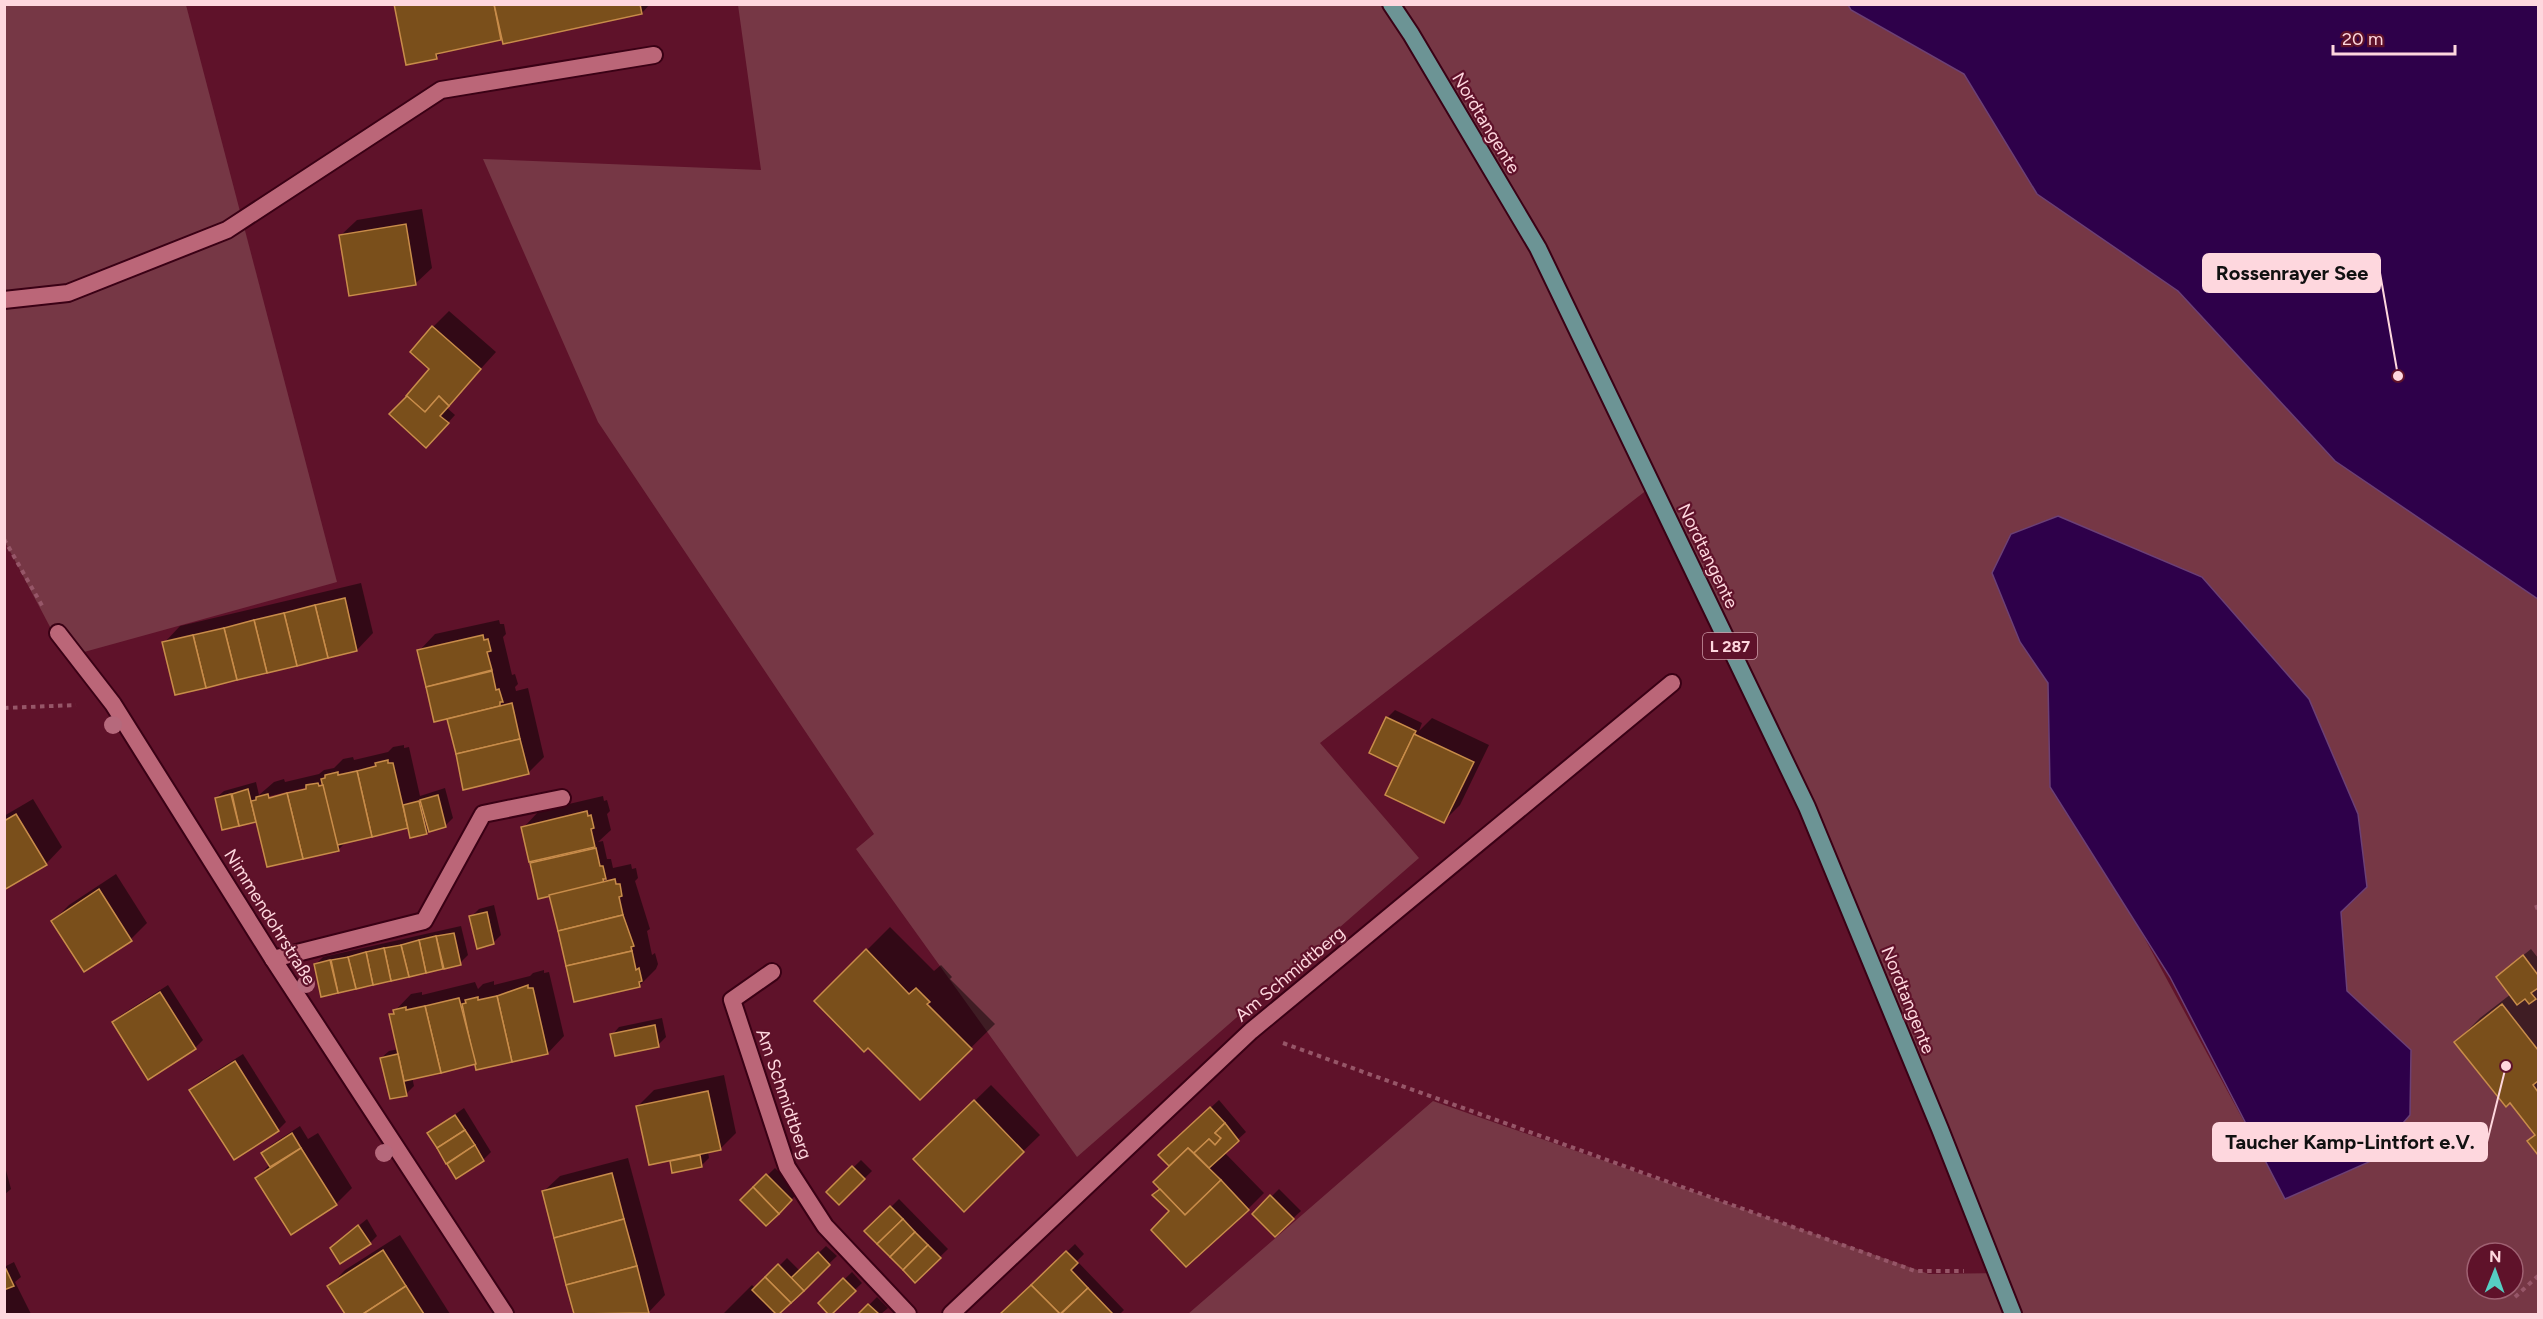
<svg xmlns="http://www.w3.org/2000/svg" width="2543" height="1319" viewBox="0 0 2543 1319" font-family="Figtree,sans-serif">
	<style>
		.green { fill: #763745; fill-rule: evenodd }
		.water { fill: #2e004a; stroke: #6c4076; stroke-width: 1.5 }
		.shadow { fill: #0007; fill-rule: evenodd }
		.building { fill: #7a4f1b; stroke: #c88c4a; stroke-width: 1.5 }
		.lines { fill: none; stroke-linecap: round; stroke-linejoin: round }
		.service-casing { stroke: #3a0115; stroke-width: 20 }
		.minor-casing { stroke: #3a0115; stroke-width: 20 }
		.primary-casing { stroke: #3a0115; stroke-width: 20 }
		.path { stroke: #965668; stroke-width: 4; stroke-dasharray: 4.5 4.5; stroke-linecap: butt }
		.service { stroke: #bb6678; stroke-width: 16 }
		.minor { stroke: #bb6678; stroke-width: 16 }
		.primary { stroke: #6c9495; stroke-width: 16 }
		.tree { fill: #b6697c }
		.labels { text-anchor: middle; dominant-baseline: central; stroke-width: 4.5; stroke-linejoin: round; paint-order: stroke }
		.shield { fill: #5f122a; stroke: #ce9ca8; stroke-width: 1.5 }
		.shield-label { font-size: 16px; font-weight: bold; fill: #fed7de }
		.street-label { font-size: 18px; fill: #fed7de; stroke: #5f122a }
		.leader { fill: none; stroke: #fed7de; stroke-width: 2 }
		.callout-dot { fill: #fed7de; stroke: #5f122a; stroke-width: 2 }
		.callout { fill: #fed7de; stroke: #fed7de; stroke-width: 2 }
		.callout-label { font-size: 20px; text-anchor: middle; font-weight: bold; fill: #111 }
	</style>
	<rect width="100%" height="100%" fill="#5f122a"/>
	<!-- green -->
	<g class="green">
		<path d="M4,5H186L337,582L66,657L5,542Z"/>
		<path d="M738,5H1848L1851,10L1964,74L2037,194L2178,291L2335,461L2538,599V1314H1188L1433,1101L1929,1274L2003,1273L1807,807L1652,486L1320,743L1419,858L1077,1157L856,849L874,834L598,422L483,159L761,170ZM2058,516L2202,577L2341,912L2347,991L2411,1050L2369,1162L2286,1199L2138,926L2050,788L2048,683ZM2477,1253H2513V1289H2477Z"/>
	</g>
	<!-- water -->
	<g class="water">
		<path d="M1848,5H2538V599L2335,461L2178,291L2037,194L1964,74L1851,10Z"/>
		<path d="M2058,516L2202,577L2309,699L2358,814L2367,887L2341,912L2347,991L2411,1050L2410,1115L2369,1162L2285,1199L2170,977L2050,787L2048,683L2020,642L1992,573L2011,534Z"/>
	</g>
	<!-- shadow -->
	<g class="shadow">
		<path d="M395,4H650L642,13L503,37L443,51L437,57L408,63Z"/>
		<path d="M422,209L432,268L415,284L340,236L357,220Z"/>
		<path d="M449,311L496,352L446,407L455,415L434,438L431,369L433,327Z"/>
		<path d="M361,583L373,633L357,650L164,643L180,626Z"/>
		<path d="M499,620L500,624H504L506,634L503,637L512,675L515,674L518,684L515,687L516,691L528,688L544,757L528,773L465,788L449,718L435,720L419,651L435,634Z"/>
		<path d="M1395,710L1422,723L1419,731L1432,718L1489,745L1460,805L1444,821L1400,766L1371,752L1387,718Z"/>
		<path d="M404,745V748L409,747L420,796L445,788L453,818L445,826L430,830L426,833L409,825L347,841L338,850L257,819L223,828L216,798L224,791L256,782L259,795L274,782L284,779L285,782L319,774L324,770L334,768L343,759L353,757L354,760L388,752L393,747ZM313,786L314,789L270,799V796Z"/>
		<path d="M603,796L604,801L607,800L610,811L607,814L611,830L598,842L603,841L607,859H611L613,868L631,864L632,869L636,868L638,878L635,881L650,929L647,931L652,955L655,953L658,964L656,969L640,985L551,894L531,864L536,859L523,828L539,811Z"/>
		<path d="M33,799L62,847L46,864L4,888V816Z"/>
		<path d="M116,874L147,923L131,939L53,921L69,905Z"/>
		<path d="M494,905L501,935L493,943L471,917L479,909Z"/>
		<path d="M461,926L468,955L460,963L322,995L315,965L323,957Z"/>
		<path d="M890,927L934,971L941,965L952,977L950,979L995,1024L920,1098L868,1046L816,1001Z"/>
		<path d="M2531,949L2538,958V1153L2529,1141L2536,1134L2511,1101L2456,1042L2480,1018L2511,994L2505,970Z"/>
		<path d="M544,970V973L549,972L564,1036L548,1053L477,1062L412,1077L414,1086L406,1094L381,1058L389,1051L399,1049L391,1015L411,994L422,992V995L475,982L478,989L483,984L494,981V985L530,976L533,973Z"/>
		<path d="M168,985L203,1040L195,1048L113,1022L121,1015Z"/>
		<path d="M662,1018L666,1037L658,1045L612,1035L619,1027Z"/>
		<path d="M243,1054L286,1122L278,1130L191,1090L199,1082Z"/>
		<path d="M724,1075L736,1133L720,1149L708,1152L709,1158L701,1166L673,1172L671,1159L638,1106L654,1090Z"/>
		<path d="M991,1085L1040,1135L964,1209L915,1159Z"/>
		<path d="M1219,1100L1246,1132L1224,1152L1264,1193L1248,1209L1171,1211L1154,1195L1161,1188L1171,1166L1160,1155Z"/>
		<path d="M464,1108L491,1152L483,1160L457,1177L429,1133Z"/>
		<path d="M300,1126L308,1139L318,1133L352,1188L336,1204L257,1178L270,1164L263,1153L271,1145Z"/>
		<path d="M628,1158L665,1295L649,1312L638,1314H575L543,1192L560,1176Z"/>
		<path d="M861,1160L872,1171L839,1203L828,1192Z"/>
		<path d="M4,1163L11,1189L4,1195Z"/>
		<path d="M775,1168L799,1192L766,1224L742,1200Z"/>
		<path d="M1279,1189L1301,1211L1275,1235L1254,1214Z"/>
		<path d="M899,1199L948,1249L915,1281L867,1231Z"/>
		<path d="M367,1219L377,1236L370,1243L340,1241Z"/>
		<path d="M400,1235L450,1314H347L329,1287L345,1270Z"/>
		<path d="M1075,1244L1084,1254L1077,1261L1124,1310L1120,1314H1002Z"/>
		<path d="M826,1246L837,1256L779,1312L781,1314H723L752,1285L756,1289L787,1258L800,1271Z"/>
		<path d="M14,1262L21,1277L15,1282L31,1314H4V1267Z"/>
		<path d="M852,1272L862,1283L830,1314L820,1303Z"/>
		<path d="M877,1297L888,1308L881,1314H860Z"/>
	</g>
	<!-- building -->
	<g class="building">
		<path d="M394,4H494L501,40L436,54L437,59L406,65Z"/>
		<path d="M494,4H640L642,14L503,44Z"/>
		<path d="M406,224L416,285L349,296L339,235Z"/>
		<path d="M432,326L481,369L449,406L439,396L425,412L406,396L429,369L410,352Z"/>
		<path d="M407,396L425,412L439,396L449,406L440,416L449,423L426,448L389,414Z"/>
		<path d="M345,598L357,651L328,658L315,605Z"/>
		<path d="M315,605L328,658L297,666L284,613Z"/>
		<path d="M284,613L297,666L267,673L254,620Z"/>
		<path d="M254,620L267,673L237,680L224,628Z"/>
		<path d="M224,628L237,680L206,688L193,635Z"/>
		<path d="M193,635L206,688L175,695L162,642Z"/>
		<path d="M483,635L484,640L488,639L491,651L487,652L492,670L426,687L417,650Z"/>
		<path d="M492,671L496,690L499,689L503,702H500V706L434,722L426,687Z"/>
		<path d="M512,703L520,739L456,754L447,719Z"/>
		<path d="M1386,717L1416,731L1398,767L1369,753Z"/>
		<path d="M1414,734L1474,762L1444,823L1385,795Z"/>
		<path d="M520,739L529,774L463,790L456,754Z"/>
		<path d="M388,760V763H393L408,828L372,837L357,771L376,766L375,763Z"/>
		<path d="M357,771L372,837L337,845L321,779L325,778V775L338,772V775Z"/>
		<path d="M318,783L319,786L323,785L339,851L303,859L287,793L306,789V785Z"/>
		<path d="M248,789L256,822L239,826L232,794Z"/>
		<path d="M287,793L303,859L267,867L251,801L256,800V797L268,794L269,798Z"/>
		<path d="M231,794L239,826L222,830L215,798Z"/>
		<path d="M438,795L446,827L429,832L420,800Z"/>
		<path d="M419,801L427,834L410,838L403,805Z"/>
		<path d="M587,811L588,816L591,815L594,828L591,829L595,847L529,862L521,827Z"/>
		<path d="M16,814L47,865L4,890V821Z"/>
		<path d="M596,848L600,866H603L606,879H603L604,883L538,899L530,863Z"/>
		<path d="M615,879L616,884H620L622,896L619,897L623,915L558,931L549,895Z"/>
		<path d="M99,889L132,941L84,972L51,921Z"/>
		<path d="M487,912L494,944L477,949L469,916Z"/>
		<path d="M623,915L634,946L631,947L632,951L566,966L558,931Z"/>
		<path d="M454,933L461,965L444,969L436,936Z"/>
		<path d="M436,936L443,969L426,973L419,940Z"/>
		<path d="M419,940L426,973L409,977L401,945Z"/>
		<path d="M401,945L409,977L391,981L384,948Z"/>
		<path d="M384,948L391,981L373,985L366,952Z"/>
		<path d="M866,949L909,994L916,988L930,1002L927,1004L972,1049L920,1100L868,1048L864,1052L814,1001Z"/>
		<path d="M632,951L636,970L639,968L642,981L639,982L640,987L574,1002L566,966Z"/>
		<path d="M366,952L373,985L356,989L348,957Z"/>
		<path d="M2523,955L2538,975V988L2531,993L2536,999L2529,1004L2525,999L2517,1005L2496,977Z"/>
		<path d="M348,957L356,989L338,993L331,960Z"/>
		<path d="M330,960L338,993L321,997L314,964Z"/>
		<path d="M528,985V988H533L548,1054L512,1062L497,996Z"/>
		<path d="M160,992L196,1049L148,1080L112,1022Z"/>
		<path d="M497,996L512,1062L476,1070L462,1004L466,1003L465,1000L478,997V1000Z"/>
		<path d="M459,998L476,1064L441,1073L425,1006Z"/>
		<path d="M2502,1004L2538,1050V1081L2533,1085L2538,1092V1155L2527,1141L2535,1135L2510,1103L2506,1107L2454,1042Z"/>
		<path d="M425,1006L441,1073L404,1081L389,1014H394L393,1010L406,1007V1010Z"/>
		<path d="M655,1025L659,1047L615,1056L610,1034Z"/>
		<path d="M398,1054L407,1096L390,1099L380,1058Z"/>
		<path d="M235,1061L279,1131L234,1160L189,1090Z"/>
		<path d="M708,1091L721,1150L649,1165L636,1106Z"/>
		<path d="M974,1100L1024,1152L964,1212L913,1159Z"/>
		<path d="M1210,1107L1225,1123L1215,1133L1221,1138L1215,1145L1209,1139L1194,1153L1188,1148L1169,1166L1158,1155Z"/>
		<path d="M455,1115L465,1130L437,1148L427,1133Z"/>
		<path d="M1225,1123L1239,1141L1209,1168L1194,1153L1209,1139L1215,1145L1221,1138L1215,1133Z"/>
		<path d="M465,1130L475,1145L446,1164L437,1148Z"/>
		<path d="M292,1133L301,1148L270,1167L261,1153Z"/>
		<path d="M475,1145L484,1161L456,1179L447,1164Z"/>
		<path d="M301,1148L337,1205L291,1235L255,1178Z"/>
		<path d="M1188,1148L1221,1180L1185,1215L1153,1182Z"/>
		<path d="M700,1155L702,1167L672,1173L670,1161Z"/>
		<path d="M852,1166L865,1179L839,1205L826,1192Z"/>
		<path d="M612,1173L624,1219L554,1238L542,1191Z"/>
		<path d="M766,1174L792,1200L779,1214L753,1187Z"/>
		<path d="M1221,1180L1249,1210L1186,1267L1151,1230L1169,1211L1152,1195L1160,1189L1185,1215Z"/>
		<path d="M753,1187L779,1214L766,1226L740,1200Z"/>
		<path d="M1270,1195L1294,1219L1275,1237L1252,1214Z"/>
		<path d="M890,1206L903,1219L877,1244L864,1231Z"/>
		<path d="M624,1219L637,1266L566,1285L554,1238Z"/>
		<path d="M903,1219L915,1232L890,1257L877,1244Z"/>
		<path d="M358,1225L371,1244L340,1264L330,1248Z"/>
		<path d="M915,1232L928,1245L903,1270L890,1257Z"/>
		<path d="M928,1245L941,1258L915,1283L903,1270Z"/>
		<path d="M383,1250L406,1286L363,1314H345L327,1286Z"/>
		<path d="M1066,1251L1078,1263L1071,1270L1088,1288L1060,1314L1031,1285Z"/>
		<path d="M818,1252L830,1265L804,1291L791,1278Z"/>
		<path d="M778,1264L804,1291L791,1303L765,1277Z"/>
		<path d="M637,1266L649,1313L574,1314L566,1285Z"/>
		<path d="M6,1269L14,1286L4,1290V1270Z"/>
		<path d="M765,1277L791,1303L779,1314H776L752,1290Z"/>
		<path d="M843,1278L856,1291L832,1314H828L818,1303Z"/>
		<path d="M1031,1285L1060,1314H1000Z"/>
		<path d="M406,1286L424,1314H363Z"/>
		<path d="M1088,1288L1113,1314H1061Z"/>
		<path d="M868,1304L879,1314H858Z"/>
	</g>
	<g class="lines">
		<defs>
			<g id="service">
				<path d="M4,300L68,293L227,230L441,90L654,55"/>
				<path d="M273,959L424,921L483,814L562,798"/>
			</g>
			<g id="minor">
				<path d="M58,633L113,704L273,959L505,1314"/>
				<path d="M772,972L732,1000L787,1167L825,1226L908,1314"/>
				<path d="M951,1314L1251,1031L1672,683"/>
			</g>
			<path id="primary" d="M1391,4L1411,34L1538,248L1807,807L1940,1129L2013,1314"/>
		</defs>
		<!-- service casing -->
		<use href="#service" class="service-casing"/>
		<!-- minor casing -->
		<use href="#minor" class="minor-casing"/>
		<!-- primary casing -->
		<use href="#primary" class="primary-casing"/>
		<!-- path -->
		<g class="path">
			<path d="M4,539L44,609"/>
			<path d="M4,708L76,705"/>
			<path d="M2536,905L2538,910"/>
			<path d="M1283,1043L1915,1271H1964"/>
			<path d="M2515,1297L2538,1276"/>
		</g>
		<!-- service -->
		<use href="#service" class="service"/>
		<!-- minor -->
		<use href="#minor" class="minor"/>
		<!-- primary -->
		<use href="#primary" class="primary"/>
	</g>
	<!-- trees -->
	<g class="tree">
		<circle cx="113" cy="725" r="9"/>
		<circle cx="306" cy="984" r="9"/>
		<circle cx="384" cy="1153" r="9"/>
	</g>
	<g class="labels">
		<!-- shield labels -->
		<rect class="shield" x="1703" y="633" width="54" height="26" rx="4.5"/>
		<g class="shield-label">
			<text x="1730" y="646">L 287</text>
		</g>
		<!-- street labels -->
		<g class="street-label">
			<text transform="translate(1486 123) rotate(59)">Nordtangente</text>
			<text transform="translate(1708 556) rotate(64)">Nordtangente</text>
			<text transform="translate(270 917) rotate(58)">Nimmendohrstraße</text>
			<text transform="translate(1290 974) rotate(-40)">Am Schmidtberg</text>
			<text transform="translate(1908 1000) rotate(68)">Nordtangente</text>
			<text transform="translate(784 1094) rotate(71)">Am Schmidtberg</text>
		</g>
	</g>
	<!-- callouts -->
	<path class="leader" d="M2398 376L2380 273M2506 1066L2487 1142"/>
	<g class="callout-dot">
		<circle cx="2398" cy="376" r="6"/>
		<circle cx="2506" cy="1066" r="6"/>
	</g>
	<g class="callout">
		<rect x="2203" y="254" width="177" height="38" rx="6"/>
		<rect x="2213" y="1123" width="274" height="38" rx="6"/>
	</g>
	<g class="callout-label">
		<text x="2292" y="280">Rossenrayer See</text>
		<text x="2350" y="1149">Taucher Kamp-Lintfort e.V.</text>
	</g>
	<!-- border -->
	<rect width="2543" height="1319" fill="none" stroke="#fed7de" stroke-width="12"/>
	<!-- north arrow -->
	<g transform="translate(2495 1271) rotate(1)"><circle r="28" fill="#5f122a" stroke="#9f6172" stroke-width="1.5"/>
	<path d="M0-4.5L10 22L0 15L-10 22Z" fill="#56cec3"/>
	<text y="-9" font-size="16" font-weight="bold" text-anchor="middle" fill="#fed7de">N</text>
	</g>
	<!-- scale -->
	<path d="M2333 45v9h122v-9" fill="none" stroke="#fed7de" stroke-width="3"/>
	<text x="2342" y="45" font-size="18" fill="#fed7de" stroke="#5f122a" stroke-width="4.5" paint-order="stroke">20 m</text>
</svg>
